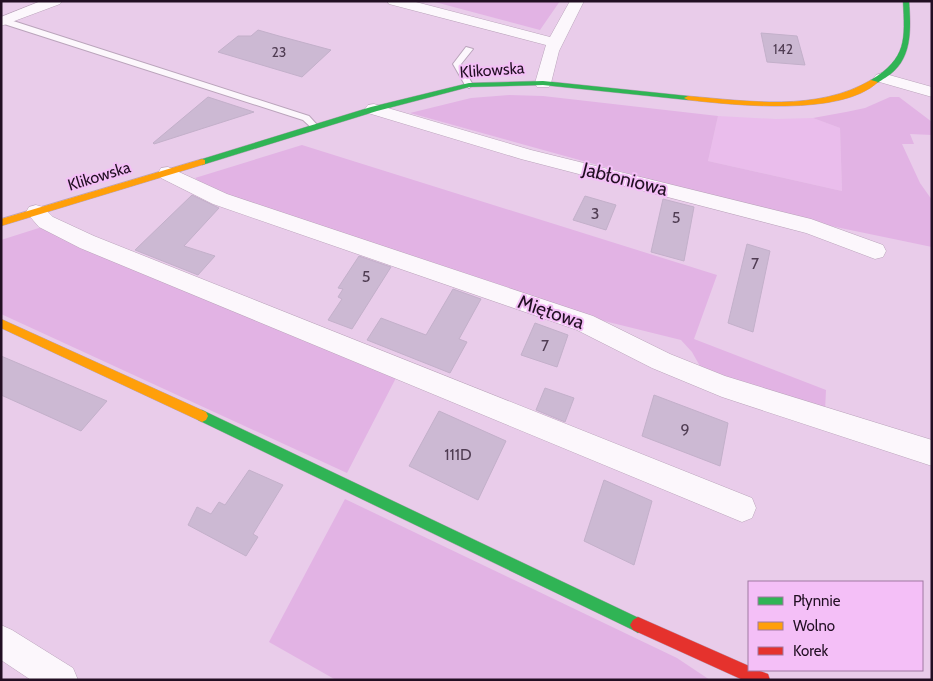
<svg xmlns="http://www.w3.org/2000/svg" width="933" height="681" viewBox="0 0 933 681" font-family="Cabin,sans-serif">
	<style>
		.built { fill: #eabdec }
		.green { fill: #e2b3e4 }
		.building { fill: #ccb9d3; stroke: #c3b0ca }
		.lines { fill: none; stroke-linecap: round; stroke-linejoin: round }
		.lane-casing { stroke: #baa4bb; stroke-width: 2 }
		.street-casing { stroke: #baa4bb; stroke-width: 1 }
		.fast-casing { stroke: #baa4bb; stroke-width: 1 }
		.slow-casing { stroke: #baa4bb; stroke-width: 1 }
		.jam-casing { stroke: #baa4bb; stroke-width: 1 }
		.lane { fill: #fcf7fc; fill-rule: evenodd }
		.street { fill: #fcf7fc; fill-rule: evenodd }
		.fast { fill: #30b455; fill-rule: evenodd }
		.slow { fill: #ff9f0a; fill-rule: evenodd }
		.jam { fill: #e5322d; fill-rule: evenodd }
		.labels { text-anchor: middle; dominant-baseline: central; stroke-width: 4; stroke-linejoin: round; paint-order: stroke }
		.far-number-label { font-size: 14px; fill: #503d53 }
		.far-street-label { font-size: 16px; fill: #220f23; stroke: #f4bff7 }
		.number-label { font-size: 16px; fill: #503d53 }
		.street-label { font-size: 19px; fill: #220f23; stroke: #f4bff7 }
	</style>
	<rect width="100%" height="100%" fill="#e9ccea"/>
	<!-- built -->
	<path class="built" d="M718,116L776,119L813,118L840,128L842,191L708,161Z"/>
	<!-- green -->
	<g class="green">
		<path d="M431,1H560L540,30Z"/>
		<path d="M509,95L543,96L718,116L708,161L842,191L840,128L813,118L846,112L865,108L890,97H899L932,122V135L910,134L914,144H902L920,183L932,200V247L831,226L688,190L410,113L471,98Z"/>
		<path d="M302,145L717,275L694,339L826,390L825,411L701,368L692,352L681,340L584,316L225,195L205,186L195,178Z"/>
		<path d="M42,227L398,374L347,473L1,314V240Z"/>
		<path d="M345,499L677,658L710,680H336L269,642Z"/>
	</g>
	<!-- building -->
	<g class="building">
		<path d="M258,30L279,36L331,50L302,77L218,52L238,36H251Z"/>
		<path d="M761,33L797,36L805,65L767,62Z"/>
		<path d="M208,97L254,112L154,144L153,143Z"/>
		<path d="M192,195L219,208L184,246L215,256L198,275L135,250Z"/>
		<path d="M585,196L616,205L606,230L573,220Z"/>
		<path d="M663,199L694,207L684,261L651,252Z"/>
		<path d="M747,244L770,251L753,332L728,323Z"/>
		<path d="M359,256L391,267L352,329L328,320L342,299L338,297L343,289L338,288Z"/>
		<path d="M453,289L481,299L459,339L467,342L450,373L367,340L381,318L426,335Z"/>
		<path d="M535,323L568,335L557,367L521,355Z"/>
		<path d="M1,356L107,401L81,431L1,395Z"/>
		<path d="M545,388L574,398L565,422L536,410Z"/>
		<path d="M654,395L728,423L720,466L642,436Z"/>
		<path d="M439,411L506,441L478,500L409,466Z"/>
		<path d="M249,470L283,485L253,534L258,537L246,556L188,525L197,507L211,514L219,502L225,505Z"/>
		<path d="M604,480L652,501L634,565L584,541Z"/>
	</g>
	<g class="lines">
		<defs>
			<g id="lane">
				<path d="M1,19H7L309,116L319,127L314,130L303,120L1,23Z"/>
				<path d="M466,47L473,49L461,64L473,85L469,88L465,85L453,64Z"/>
			</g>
			<g id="street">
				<path d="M41,1H62L60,4L1,26V17Z"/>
				<path d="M387,1H412L550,37L570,1H584L559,51L551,83L549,87H537L535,83L546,45L389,4Z"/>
				<path d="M882,73L932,87V97L876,81L874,78L876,75Z"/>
				<path d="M374,104L531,150L811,219L883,245L886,251L883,257L875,259L806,233L521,159L368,113L365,109L368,105Z"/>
				<path d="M168,167L227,194L593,316L670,354L725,376L932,440V466L722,397L652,368L577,330L213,204L161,178L158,173L161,168Z"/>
				<path d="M36,205L43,207L53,217L94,236L752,498L756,508L752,518L742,522L80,248L39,227L26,212L29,207Z"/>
				<path d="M1,625L12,630L73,668L78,680H31L1,660Z"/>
			</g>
			<g id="fast">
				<path d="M903,1H909C911,30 913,61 885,78C880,81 877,84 871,84V80C907,58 905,40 903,1Z"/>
				<path d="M543,81L688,96L692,98L688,100L543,85L469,87L377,111L202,165L198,162L199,160L371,107L469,83Z"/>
				<path d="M202,410L643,620L646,625L643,630L638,633L633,630L198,420L196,416L198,412Z"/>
			</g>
			<g id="slow">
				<path d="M871,80L878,82C841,117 735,105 688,100L684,98L688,96C748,101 817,112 871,80Z"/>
				<path d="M202,159L205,160V164L1,226V219Z"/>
				<path d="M1,319L206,412L208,416L206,420L202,422L198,420L1,328Z"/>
			</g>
			<path id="jam" d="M638,617L749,666V670H757L768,674L770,680H743L633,630L630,625L633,620Z"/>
		</defs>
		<!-- lane casing -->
		<use href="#lane" class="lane-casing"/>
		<!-- street casing -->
		<use href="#street" class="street-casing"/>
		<!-- fast casing -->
		<use href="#fast" class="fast-casing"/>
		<!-- slow casing -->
		<use href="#slow" class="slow-casing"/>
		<!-- jam casing -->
		<use href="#jam" class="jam-casing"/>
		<!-- lane -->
		<use href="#lane" class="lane"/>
		<!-- street -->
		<use href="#street" class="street"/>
		<!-- fast -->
		<use href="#fast" class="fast"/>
		<!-- slow -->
		<use href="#slow" class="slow"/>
		<!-- jam -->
		<use href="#jam" class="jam"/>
	</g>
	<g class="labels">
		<!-- far-number labels -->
		<g class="far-number-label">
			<text x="783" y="49">142</text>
			<text x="279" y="52">23</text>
		</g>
		<!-- far-street labels -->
		<g class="far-street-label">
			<text transform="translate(492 70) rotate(-4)">Klikowska</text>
			<text transform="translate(99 176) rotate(-17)">Klikowska</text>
		</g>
		<!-- number labels -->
		<g class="number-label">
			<text x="595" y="213">3</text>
			<text x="676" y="217">5</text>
			<text x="755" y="263">7</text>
			<text x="366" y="276">5</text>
			<text x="545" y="345">7</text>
			<text x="685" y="429">9</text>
			<text x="458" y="454">111D</text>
		</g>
		<!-- street labels -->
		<g class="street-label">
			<text transform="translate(625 179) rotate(14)">Jabłoniowa</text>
			<text transform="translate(551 312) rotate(19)">Miętowa</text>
		</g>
	</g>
	<!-- border -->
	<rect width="933" height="681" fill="none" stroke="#220f23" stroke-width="5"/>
	<!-- legend -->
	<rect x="748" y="581" width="175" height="90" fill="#f4bff7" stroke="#a079a2"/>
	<rect x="758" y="597" width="25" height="8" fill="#30b455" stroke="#a079a2"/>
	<text x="793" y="606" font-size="15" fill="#220f23">Płynnie</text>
	<rect x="758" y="622" width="25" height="8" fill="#ff9f0a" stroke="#a079a2"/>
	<text x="793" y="631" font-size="15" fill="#220f23">Wolno</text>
	<rect x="758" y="647" width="25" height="8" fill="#e5322d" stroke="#a079a2"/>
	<text x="793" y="656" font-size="15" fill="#220f23">Korek</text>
</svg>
